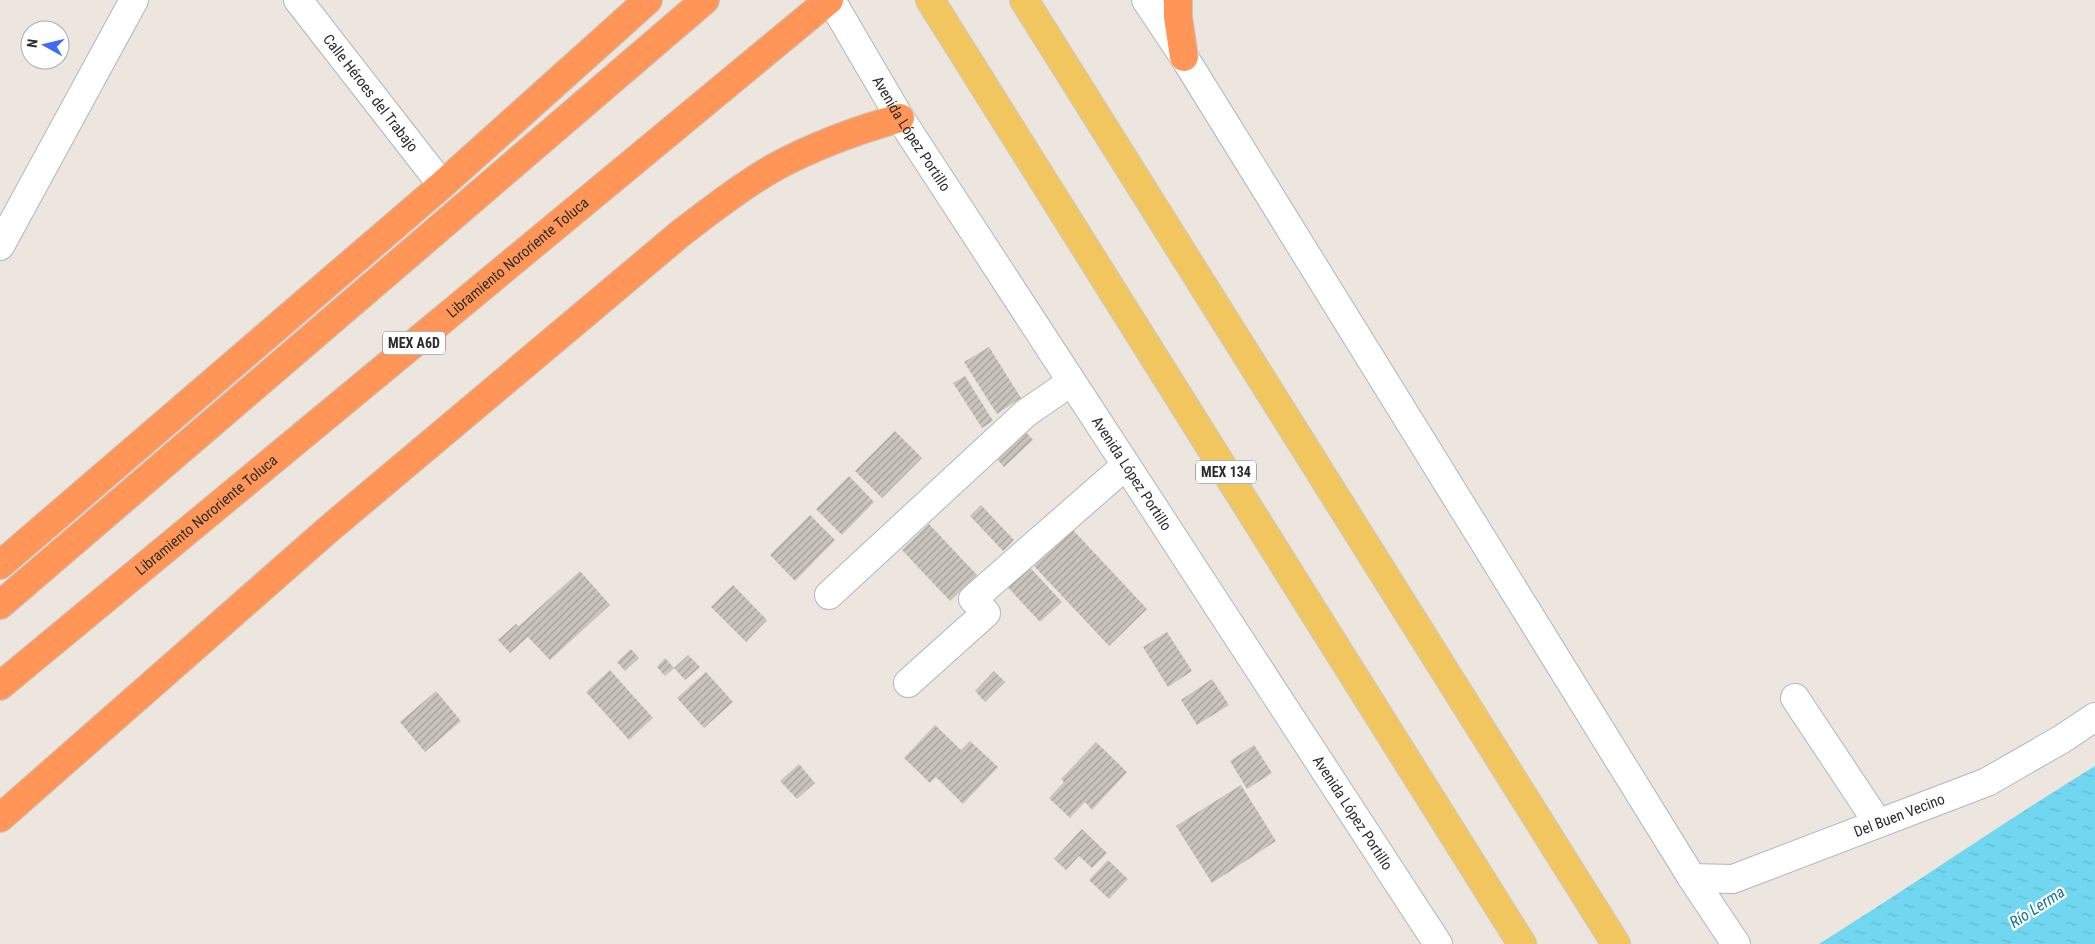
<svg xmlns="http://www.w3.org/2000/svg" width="2095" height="944" viewBox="0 0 2095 944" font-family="'Roboto Condensed',sans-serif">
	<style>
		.water { fill: url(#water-ripples) }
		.building { fill: url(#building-hatch) }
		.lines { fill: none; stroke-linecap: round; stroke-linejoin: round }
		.minor-casing { stroke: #b2b5bf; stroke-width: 30 }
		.major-casing { stroke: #c8c8c8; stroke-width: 30 }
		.highway-casing { stroke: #c8c8c8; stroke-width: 30 }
		.minor { stroke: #fff; stroke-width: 28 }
		.major { stroke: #f2c65f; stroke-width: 28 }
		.highway { stroke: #ff9657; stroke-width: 28 }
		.labels { text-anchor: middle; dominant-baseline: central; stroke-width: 4.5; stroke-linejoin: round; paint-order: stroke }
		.shield { fill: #fff; stroke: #6b6b6b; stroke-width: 1 }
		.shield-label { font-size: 14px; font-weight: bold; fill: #2c2c2c }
		.street-label { font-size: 15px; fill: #2c2c2c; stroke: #fff }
		.water-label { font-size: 16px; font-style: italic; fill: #0d759f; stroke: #fff }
	</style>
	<defs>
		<pattern id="water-ripples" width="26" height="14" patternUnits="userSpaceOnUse" patternTransform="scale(1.25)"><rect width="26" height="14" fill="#71d6f0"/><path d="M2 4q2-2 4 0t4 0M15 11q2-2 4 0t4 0" fill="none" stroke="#62b8ce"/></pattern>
		<pattern id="building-hatch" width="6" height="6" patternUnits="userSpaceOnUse" patternTransform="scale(1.25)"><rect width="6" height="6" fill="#c9c4bc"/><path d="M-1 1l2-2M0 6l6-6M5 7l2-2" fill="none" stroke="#a39f99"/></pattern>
	</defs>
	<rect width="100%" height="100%" fill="#ede6de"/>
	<!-- water -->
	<path class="water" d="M2095,766V944H1819C1912,886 2002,823 2095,766Z"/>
	<!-- building -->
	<g class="building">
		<path d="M989,347L1021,398L997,414L964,362Z"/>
		<path d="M965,376L993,421L982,428L953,383Z"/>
		<path d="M895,431L922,458L882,498L855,471Z"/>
		<path d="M1025,431L1033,440L1004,467L996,458Z"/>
		<path d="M849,476L874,502L842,535L816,509Z"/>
		<path d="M981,505L1014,540L1003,551L970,516Z"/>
		<path d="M810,515L835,540L795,581L770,555Z"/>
		<path d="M929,524L977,575L950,601L902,550Z"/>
		<path d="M1072,529L1147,609L1109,646L1034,566Z"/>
		<path d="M1022,559L1062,602L1040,622L1001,580Z"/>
		<path d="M580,571L610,605L550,660L528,637L510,653L498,640L516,624L519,626Z"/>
		<path d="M733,585L767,620L746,642L711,607Z"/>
		<path d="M1167,632L1192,671L1168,687L1143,647Z"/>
		<path d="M631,649L639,658L625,671L617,662Z"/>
		<path d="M688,655L700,667L685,680L674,668Z"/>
		<path d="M665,658L674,668L665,676L657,667Z"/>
		<path d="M610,670L653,718L629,740L586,692Z"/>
		<path d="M994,671L1005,682L985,702L975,691Z"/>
		<path d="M706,672L733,702L704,728L677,698Z"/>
		<path d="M1212,679L1229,705L1197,725L1181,700Z"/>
		<path d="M436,691L461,721L425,752L400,722Z"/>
		<path d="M935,725L961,750L970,741L998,767L963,804L936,777L930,783L904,758Z"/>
		<path d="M1096,742L1127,772L1092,810L1085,802L1070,818L1049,798L1064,782L1061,779Z"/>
		<path d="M1254,745L1272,773L1247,789L1230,761Z"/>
		<path d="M799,764L815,783L797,799L780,781Z"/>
		<path d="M1241,785L1276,841L1212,883L1176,826Z"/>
		<path d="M1082,829L1107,853L1092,868L1079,856L1066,870L1054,859Z"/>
		<path d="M1108,860L1128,879L1109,899L1089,880Z"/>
	</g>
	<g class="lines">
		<defs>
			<g id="minor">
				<path id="s1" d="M298,0L442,185"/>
				<path id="s2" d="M831,0L900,118L1438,944"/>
				<path d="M1146,0L1184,57L1692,878L1736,944"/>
				<path d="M0,246L134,0"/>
				<path d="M829,595L1026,413L1071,382"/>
				<path d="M908,683L986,613L973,599L1125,466"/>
				<path d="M1795,698L1878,823"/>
				<path id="s3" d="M1692,878L1733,879L1987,782L2062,739L2095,717"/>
			</g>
			<g id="major">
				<path d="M930,0L1522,944"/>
				<path d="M1024,0L1616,944"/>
			</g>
			<g id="highway">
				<path d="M1178,0V17L1184,57"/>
				<path d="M0,565L442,185L648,0"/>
				<path d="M0,605L705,0"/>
				<path id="s4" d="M0,686L829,0"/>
				<path d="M0,818L330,528L681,233C711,210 742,186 775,167C814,146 857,130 900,118"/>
			</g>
		</defs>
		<!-- minor casing -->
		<use href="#minor" class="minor-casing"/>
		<!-- major casing -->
		<use href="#major" class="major-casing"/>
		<!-- highway casing -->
		<use href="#highway" class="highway-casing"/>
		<!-- minor -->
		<use href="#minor" class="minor"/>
		<!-- major -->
		<use href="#major" class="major"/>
		<!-- highway -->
		<use href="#highway" class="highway"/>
	</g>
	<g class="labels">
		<!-- shield labels -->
		<g class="shield">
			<rect x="383" y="331.5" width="62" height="23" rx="4"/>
			<rect x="1196" y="460.5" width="60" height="23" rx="4"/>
		</g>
		<g class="shield-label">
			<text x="414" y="343">MEX A6D</text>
			<text x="1226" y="472">MEX 134</text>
		</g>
		<!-- street labels -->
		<g class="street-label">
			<text stroke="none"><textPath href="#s1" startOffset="118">Calle Héroes del Trabajo</textPath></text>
			<text stroke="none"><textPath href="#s2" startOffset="156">Avenida López Portillo</textPath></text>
			<text stroke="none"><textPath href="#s4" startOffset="672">Libramiento Nororiente Toluca</textPath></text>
			<text stroke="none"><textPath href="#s2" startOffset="561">Avenida López Portillo</textPath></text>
			<text stroke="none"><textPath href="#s4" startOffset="268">Libramiento Nororiente Toluca</textPath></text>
			<text stroke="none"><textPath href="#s2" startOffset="966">Avenida López Portillo</textPath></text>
			<text stroke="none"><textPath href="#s3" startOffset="219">Del Buen Vecino</textPath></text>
		</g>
		<!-- water labels -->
		<g class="water-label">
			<text transform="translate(2037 907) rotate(-33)">Río Lerma</text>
		</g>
	</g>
	<!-- north arrow -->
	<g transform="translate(45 45) rotate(278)"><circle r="24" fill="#ffffff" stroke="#ababab"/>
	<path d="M0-4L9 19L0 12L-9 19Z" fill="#3d6cfb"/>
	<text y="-8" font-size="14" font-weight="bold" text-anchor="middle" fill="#2c2c2c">N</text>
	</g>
</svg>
